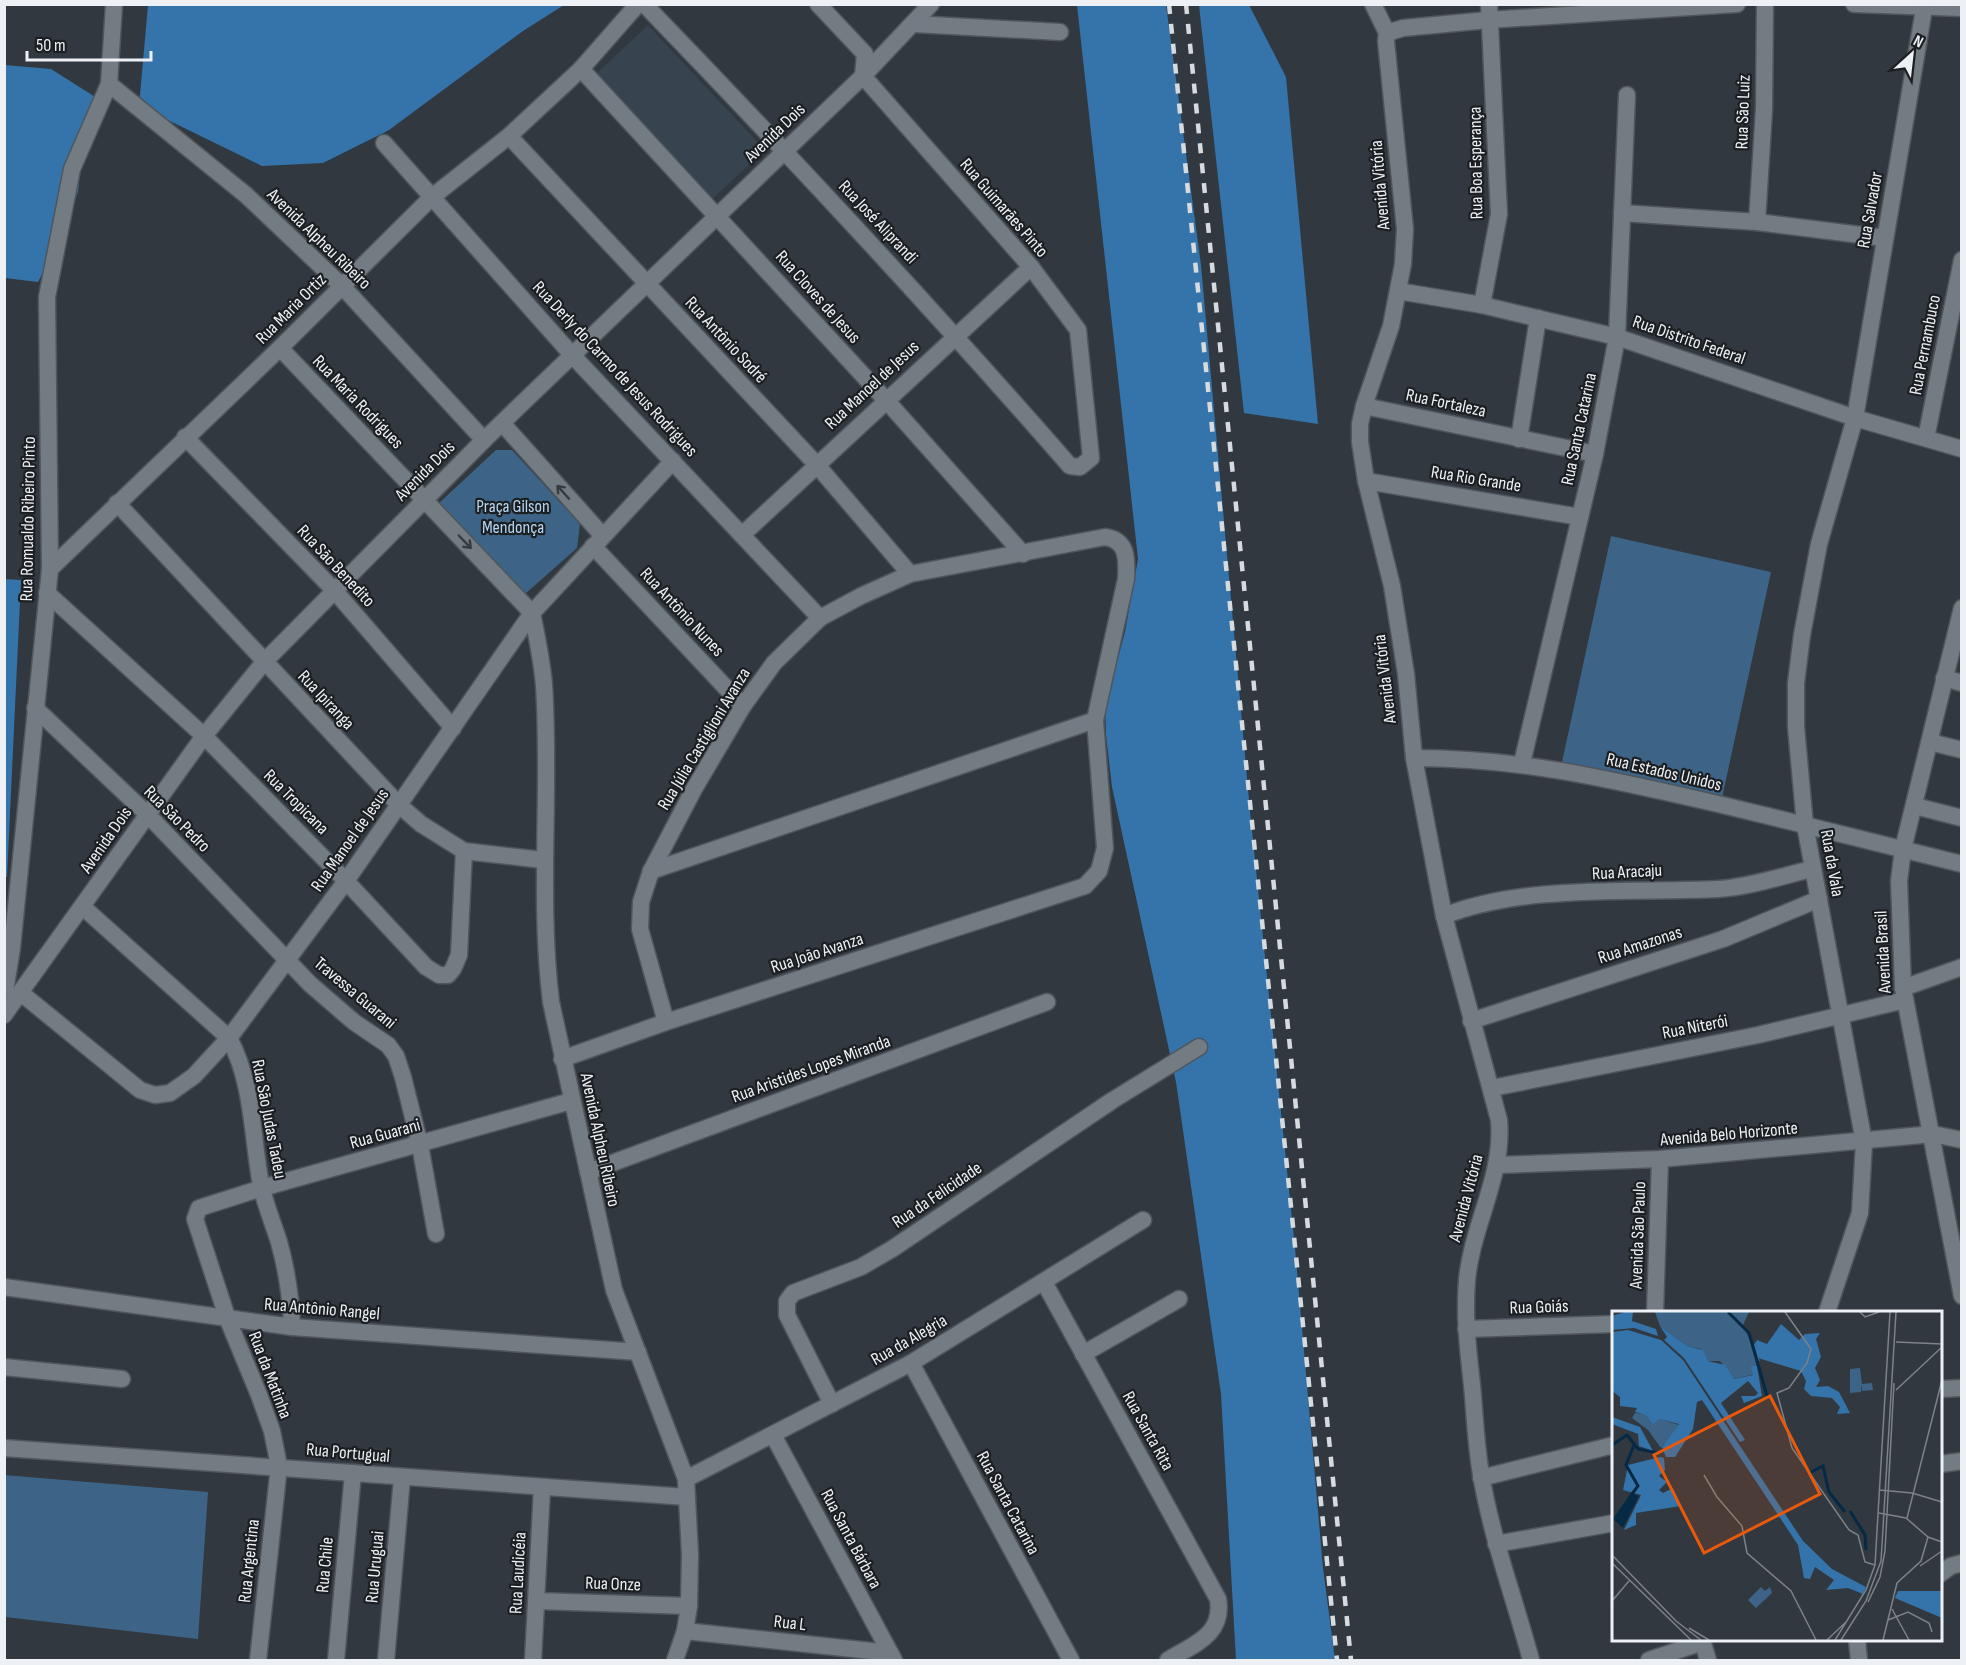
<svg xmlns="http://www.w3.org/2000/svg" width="1966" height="1665" viewBox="0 0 1966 1665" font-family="'Sofia Sans Condensed',sans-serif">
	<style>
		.built { fill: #37434e }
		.green { fill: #3d6487 }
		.forest { fill: #3474aa }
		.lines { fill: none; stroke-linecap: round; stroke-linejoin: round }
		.minor-casing { stroke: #50565c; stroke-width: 19 }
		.tertiary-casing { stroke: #50565c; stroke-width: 19 }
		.minor { stroke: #737b83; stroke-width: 16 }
		.tertiary { stroke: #737b83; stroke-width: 16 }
		.rail { stroke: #d6dbe0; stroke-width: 4.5; stroke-dasharray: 10 10; stroke-linecap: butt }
		.oneway { stroke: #363b3f }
		.labels { text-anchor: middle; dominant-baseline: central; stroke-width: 4.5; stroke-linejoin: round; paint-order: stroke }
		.street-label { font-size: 18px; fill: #edf1f6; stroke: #1c1f22 }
		.park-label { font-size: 18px; fill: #b5d6f4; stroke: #1c1f22 }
		.inset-river { fill: none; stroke: #062945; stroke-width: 3 }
		.inset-road { fill: none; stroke: #7c8288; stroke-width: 1.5 }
		.view { fill: #e8590c; fill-opacity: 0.15; stroke: #e8590c; stroke-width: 3 }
		.inset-edge { fill: none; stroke: #edf1f6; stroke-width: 3 }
	</style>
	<rect width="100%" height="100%" fill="#31383f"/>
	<!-- built -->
	<path class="built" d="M648,25L765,150L711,200L595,75Z"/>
	<!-- green -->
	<g class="green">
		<path d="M496,450H512L580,524L577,548L525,594L438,504Z"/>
		<path d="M1611,536L1771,572L1722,798L1562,762Z"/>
		<path d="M4,1475L208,1492L198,1639L5,1617Z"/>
	</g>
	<!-- forest -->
	<g class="forest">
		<path d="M148,5H564L523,31L389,130L323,163L262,166L139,106Z"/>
		<path d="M1077,5H1166L1201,265L1250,811L1295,1248L1323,1568L1335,1660H1236L1221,1394L1176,1082L1112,787L1106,735L1105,706L1125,632L1138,559Z"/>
		<path d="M1199,5H1249L1286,77L1318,424L1244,413Z"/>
		<path d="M5,65L51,69L108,105L82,154L78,192L54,252L38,282L5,278Z"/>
		<path d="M5,579L21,580L7,877L4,876Z"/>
	</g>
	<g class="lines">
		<defs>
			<g id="minor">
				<path d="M644,4C790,155 932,308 1070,466L1080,467L1091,458L1078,330L1031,267L863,76L865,54L818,4"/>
				<path d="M1373,4L1387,33"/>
				<path d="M1854,4L1962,8"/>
				<path d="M914,24L1060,32"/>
				<path d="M1387,33L1386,41L1405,229L1403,264L1391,326L1364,406L1360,424V442L1366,481L1392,586L1406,674L1414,758L1444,916L1499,1120C1504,1176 1472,1225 1467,1280C1464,1315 1468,1350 1472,1385C1475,1416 1476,1449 1482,1480C1493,1542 1515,1600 1531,1660"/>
				<path d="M1387,33L1403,28L1488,20L1737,4"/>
				<path d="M581,69L885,399L1023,554"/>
				<path d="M109,84L246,195L342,286L484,440"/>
				<path d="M509,136L816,464L910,574"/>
				<path d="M384,143L573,356L820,618"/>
				<path d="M1622,213L1757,222L1885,238"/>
				<path d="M1757,222L1764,109L1765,4"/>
				<path d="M1398,291L1482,305L1617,337L1855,418L1962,449"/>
				<path d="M1482,305L1499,214L1489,4"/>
				<path d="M280,348L532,613"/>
				<path d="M1364,406L1595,454"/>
				<path d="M502,423L602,535"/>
				<path d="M185,437L334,590L453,728"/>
				<path d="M1926,438L1962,260"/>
				<path d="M1519,439L1538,318"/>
				<path d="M1366,481L1580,517"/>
				<path d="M117,503L399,805L421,824L464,851L543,860"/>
				<path d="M743,534L1031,267"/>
				<path d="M593,546L743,706"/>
				<path d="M50,569L280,348L432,197L509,136L581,69L638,4"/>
				<path d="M47,593L204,736L346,881L426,967L439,975H448L453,969L459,955L464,851"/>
				<path d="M1944,678L1962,683"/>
				<path d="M35,708L148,815L310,984L354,1022L388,1045L396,1056L403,1077L420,1145L436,1234"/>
				<path d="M1930,742L1962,750"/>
				<path d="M1414,758C1517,758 1605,778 1705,801C1791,821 1876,843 1962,864"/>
				<path d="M1522,763L1595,454L1617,337L1627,95"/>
				<path d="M1915,806L1962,818"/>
				<path d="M651,871L1095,720"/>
				<path d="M84,908L229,1038C253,1082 252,1137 261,1185C265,1204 273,1223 279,1242C287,1271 291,1297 292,1327"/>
				<path d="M1444,916C1523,884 1633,893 1718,889C1749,887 1782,876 1812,869"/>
				<path d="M1903,988L1962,967"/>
				<path d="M21,993L140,1090L155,1095L170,1093L194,1076L229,1038L346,881L532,613L673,461"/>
				<path d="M4,998L12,948L50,569L47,297L72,169L109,84L114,4"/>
				<path d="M4,1015L204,736L264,662L484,440L863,76L931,4"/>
				<path d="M1471,1021L1723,939L1819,899"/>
				<path d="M562,1059L666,1022L1085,886L1099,871L1105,848L1095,720L1126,579C1127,560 1128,540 1105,537L910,574L861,596L820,618L774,663L743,706L694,789L651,871L641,902L640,929L666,1022"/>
				<path d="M1492,1088L1758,1035L1905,1000"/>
				<path d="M1498,1165L1660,1159L1933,1134L1962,1140"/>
				<path d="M588,1172L1047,1002"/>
				<path d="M1044,1282L1218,1599C1224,1635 1194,1644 1168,1660"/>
				<path d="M4,1287L292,1327L638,1352"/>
				<path d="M1655,1312L1660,1159"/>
				<path d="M1827,1312L1860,1213L1864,1142L1805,825L1796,727V683L1802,635L1819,544L1855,418L1924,9"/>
				<path d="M1466,1329L1614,1324"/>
				<path d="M1083,1354L1179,1299"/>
				<path d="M911,1363L1071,1660"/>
				<path d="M4,1367L122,1379"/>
				<path d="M1940,1389L1962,1388"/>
				<path d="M832,1404L787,1315V1301L793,1293L861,1267L892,1249L1113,1100L1199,1047"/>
				<path d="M773,1435L894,1660"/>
				<path d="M4,1448L687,1497"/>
				<path d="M1940,1464L1962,1461"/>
				<path d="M1481,1478L1614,1445"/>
				<path d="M686,1479L911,1363L1143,1220"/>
				<path d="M1496,1544L1614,1523"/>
				<path d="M1940,1574L1951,1566L1962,1563"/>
				<path d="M537,1601L689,1606"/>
				<path d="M685,1631L890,1653"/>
				<path d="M1702,1640L1708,1660"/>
				<path d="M1857,1640L1859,1660"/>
				<path d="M258,1660L279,1466L272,1431L259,1395L228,1320L195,1219L199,1208L262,1188L571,1101"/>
				<path d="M336,1660L353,1473"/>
				<path d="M386,1660L402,1478"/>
				<path d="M533,1660L542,1488"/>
				<path d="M1649,1660L1703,1642"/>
			</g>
			<g id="tertiary">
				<path d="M1962,608L1903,849L1899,881L1903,988L1962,1296"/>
				<path d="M532,613C537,637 542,661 544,685C551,791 538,896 551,1002L614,1290L686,1479L690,1554L689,1606L685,1631L675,1660"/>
			</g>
		</defs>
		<!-- minor casing -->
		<use href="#minor" class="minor-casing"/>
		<!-- tertiary casing -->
		<use href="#tertiary" class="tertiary-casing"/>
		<!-- minor -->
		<use href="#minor" class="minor"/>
		<!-- tertiary -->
		<use href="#tertiary" class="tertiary"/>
		<!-- rail -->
		<g class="rail">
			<path d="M1169,4L1337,1660"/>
			<path d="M1186,4L1351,1660"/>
		</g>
	</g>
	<!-- one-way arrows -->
	<defs><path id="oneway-shaft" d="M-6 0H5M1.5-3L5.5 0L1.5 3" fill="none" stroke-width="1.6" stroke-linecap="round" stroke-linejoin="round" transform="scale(1.5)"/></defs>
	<g class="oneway">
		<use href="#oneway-shaft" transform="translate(563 492) rotate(-132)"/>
		<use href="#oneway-shaft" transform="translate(465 542) rotate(46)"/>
	</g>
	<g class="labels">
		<!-- street labels -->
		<g class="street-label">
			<text transform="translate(1743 112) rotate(-88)">Rua São Luiz</text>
			<text transform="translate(775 133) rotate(-44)">Avenida Dois</text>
			<text transform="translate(1476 163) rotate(-91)">Rua Boa Esperança</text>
			<text transform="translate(1380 185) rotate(-95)">Avenida Vitória</text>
			<text transform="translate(1004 208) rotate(49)">Rua Guimarães Pinto</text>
			<text transform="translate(1870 210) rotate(-80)">Rua Salvador</text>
			<text transform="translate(878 222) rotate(47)">Rua José Aliprandi</text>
			<text transform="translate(319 239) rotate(44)">Avenida Alpheu Ribeiro</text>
			<text transform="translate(818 297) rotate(48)">Rua Cloves de Jesus</text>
			<text transform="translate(291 309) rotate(-45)">Rua Maria Ortiz</text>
			<text transform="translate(726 340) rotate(47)">Rua Antônio Sodré</text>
			<text transform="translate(1689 340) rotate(19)">Rua Distrito Federal</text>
			<text transform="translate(1925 345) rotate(-79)">Rua Pernambuco</text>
			<text transform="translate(615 369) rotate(47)">Rua Derly do Carmo de Jesus Rodrigues</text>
			<text transform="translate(872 385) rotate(-43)">Rua Manoel de Jesus</text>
			<text transform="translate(358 402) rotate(46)">Rua Maria Rodrigues</text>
			<text transform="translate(1446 403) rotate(12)">Rua Fortaleza</text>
			<text transform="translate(1579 429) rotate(-78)">Rua Santa Catarina</text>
			<text transform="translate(425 471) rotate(-45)">Avenida Dois</text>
			<text transform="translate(1476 479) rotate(9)">Rua Rio Grande</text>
			<text transform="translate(28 519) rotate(-89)">Rua Romualdo Ribeiro Pinto</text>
			<text transform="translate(336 566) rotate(47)">Rua São Benedito</text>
			<text transform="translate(682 612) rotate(47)">Rua Antônio Nunes</text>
			<text transform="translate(1385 679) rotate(-97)">Avenida Vitória</text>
			<text transform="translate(326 700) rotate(47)">Rua Ipiranga</text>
			<text transform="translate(704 739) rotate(-59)">Rua Júlia Castiglioni Avanza</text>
			<text transform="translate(1664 772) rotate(13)">Rua Estados Unidos</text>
			<text transform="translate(296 802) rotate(45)">Rua Tropicana</text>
			<text transform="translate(177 819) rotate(45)">Rua São Pedro</text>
			<text transform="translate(106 840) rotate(-55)">Avenida Dois</text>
			<text transform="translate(350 840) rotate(-55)">Rua Manoel de Jesus</text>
			<text transform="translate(1832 863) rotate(80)">Rua da Vala</text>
			<text transform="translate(1627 872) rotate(-3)">Rua Aracaju</text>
			<text transform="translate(1640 945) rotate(-18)">Rua Amazonas</text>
			<text transform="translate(1883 952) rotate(-93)">Avenida Brasil</text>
			<text transform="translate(817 953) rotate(-18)">Rua João Avanza</text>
			<text transform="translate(355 993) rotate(40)">Travessa Guarani</text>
			<text transform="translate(1695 1027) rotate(-11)">Rua Niterói</text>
			<text transform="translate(811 1069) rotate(-20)">Rua Aristides Lopes Miranda</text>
			<text transform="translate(269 1119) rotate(79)">Rua São Judas Tadeu</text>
			<text transform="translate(385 1134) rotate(-15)">Rua Guarani</text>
			<text transform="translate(1729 1134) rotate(-5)">Avenida Belo Horizonte</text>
			<text transform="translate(600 1140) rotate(78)">Avenida Alpheu Ribeiro</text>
			<text transform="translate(937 1195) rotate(-34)">Rua da Felicidade</text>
			<text transform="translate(1466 1198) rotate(-75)">Avenida Vitória</text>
			<text transform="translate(1638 1235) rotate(-88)">Avenida São Paulo</text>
			<text transform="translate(1539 1307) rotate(-2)">Rua Goiás</text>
			<text transform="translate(322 1309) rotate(5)">Rua Antônio Rangel</text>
			<text transform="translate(909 1340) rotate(-30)">Rua da Alegria</text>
			<text transform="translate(270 1375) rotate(69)">Rua da Matinha</text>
			<text transform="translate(1148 1431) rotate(61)">Rua Santa Rita</text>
			<text transform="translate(348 1453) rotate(5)">Rua Portugual</text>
			<text transform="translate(1008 1503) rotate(62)">Rua Santa Catarina</text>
			<text transform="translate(851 1539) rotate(62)">Rua Santa Bárbara</text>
			<text transform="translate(249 1561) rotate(-84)">Rua Argentina</text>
			<text transform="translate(325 1565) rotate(-85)">Rua Chile</text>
			<text transform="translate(375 1567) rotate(-85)">Rua Uruguai</text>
			<text transform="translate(518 1573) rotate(-87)">Rua Laudicéia</text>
			<text transform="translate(613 1584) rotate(2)">Rua Onze</text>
			<text transform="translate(790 1623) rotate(6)">Rua L</text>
		</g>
		<!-- park labels -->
		<g class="park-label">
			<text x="513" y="506">Praça Gilson<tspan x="513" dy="21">Mendonça</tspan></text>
		</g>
	</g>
	<!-- overview -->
	<g transform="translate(1612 1311)">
		<rect width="330" height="330" fill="#31383f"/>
		<path d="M43,1H137L131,14L148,50L145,49L143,63L122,68L108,50H96L89,38L75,35L48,15ZM248,57L250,73L260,72L261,79L250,80L249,73V81L238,82V58ZM23,102L32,103L67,114L49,137L36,119L20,107ZM149,276L153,280L158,276L160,282L144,297L136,289Z" fill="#3d6487"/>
		<path d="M13,1H21L20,10L44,18L46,25L22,17L0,19V5ZM169,13L187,29L193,23L208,22L204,28L209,46L203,57L208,69L204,76L216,75L227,81L238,102L225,103L228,96L220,87L199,85L192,78L194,70L189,60L146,47L142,34L145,29L155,33ZM48,15L75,35L91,39L96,50L113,54L122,68L141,64L139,55H145L150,85L132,92L129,85H143L146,82L136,70L109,92L133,129L128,131L72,47L52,29L55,26ZM16,19L49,29L71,49L191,230L220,258L254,276L251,283L236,277L214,279L222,269L203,256L198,268L192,267L186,234L90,89L85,91L81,118L63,146H54L50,136L67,113L47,108L41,113L34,104L23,101L25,97L8,95V86L0,80V21ZM0,106L28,116L41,140L27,135L26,123L0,113ZM48,146L52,147L53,159L47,165L55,171L47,179L51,182L61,177L69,195L24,202V214L12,219L29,184L11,179L16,154ZM286,280H330V307L283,287Z" fill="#3474aa"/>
		<path d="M19,182L27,185L11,217L1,208Z" fill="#062945"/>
		<path class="inset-river" d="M116,1L137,22L155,85M0,134L15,124L26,138L46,142M199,161L211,155L217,181L233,201M20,183L26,175L14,154L22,134M238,200L253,224L254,239"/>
		<path class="inset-road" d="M173,1L199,38L195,52L177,77L165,82L180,137L237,219L246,224L253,251L263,254M248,1L253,6L267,1M284,31L330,33M284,79L330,36M0,156V176M92,164L105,186L130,215L135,242L179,280L204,329M268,179L300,182L330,191M267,202L294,207L316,226L330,231M295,207L330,69M0,244L64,310L89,329M0,252L79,329M308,255L330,240M0,290L17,270M256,291L268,266L273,240L282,72M280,298L297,329M276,309L296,301L317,312L320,321M77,317L97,329M215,329L235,310M223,329L254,279L263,254L278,1M229,329L254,290L269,250L284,1M271,329L285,272L309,250L316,226"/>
		<path class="view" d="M158,85L208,183L92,242L42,144Z"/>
		<rect width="330" height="330" class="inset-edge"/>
	</g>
	<!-- border -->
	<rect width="1966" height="1665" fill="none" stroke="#edf1f6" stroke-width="12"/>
	<!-- north arrow -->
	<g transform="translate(1912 54) rotate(27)" stroke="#1c1f22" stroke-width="4.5" paint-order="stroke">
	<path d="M0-4.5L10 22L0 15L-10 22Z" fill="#edf1f6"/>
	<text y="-9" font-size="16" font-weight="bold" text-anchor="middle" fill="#edf1f6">N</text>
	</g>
	<!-- scale -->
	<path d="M27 51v9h124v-9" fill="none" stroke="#edf1f6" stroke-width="3"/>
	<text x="36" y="51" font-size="18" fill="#edf1f6" stroke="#1c1f22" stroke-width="4.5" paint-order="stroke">50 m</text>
</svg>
